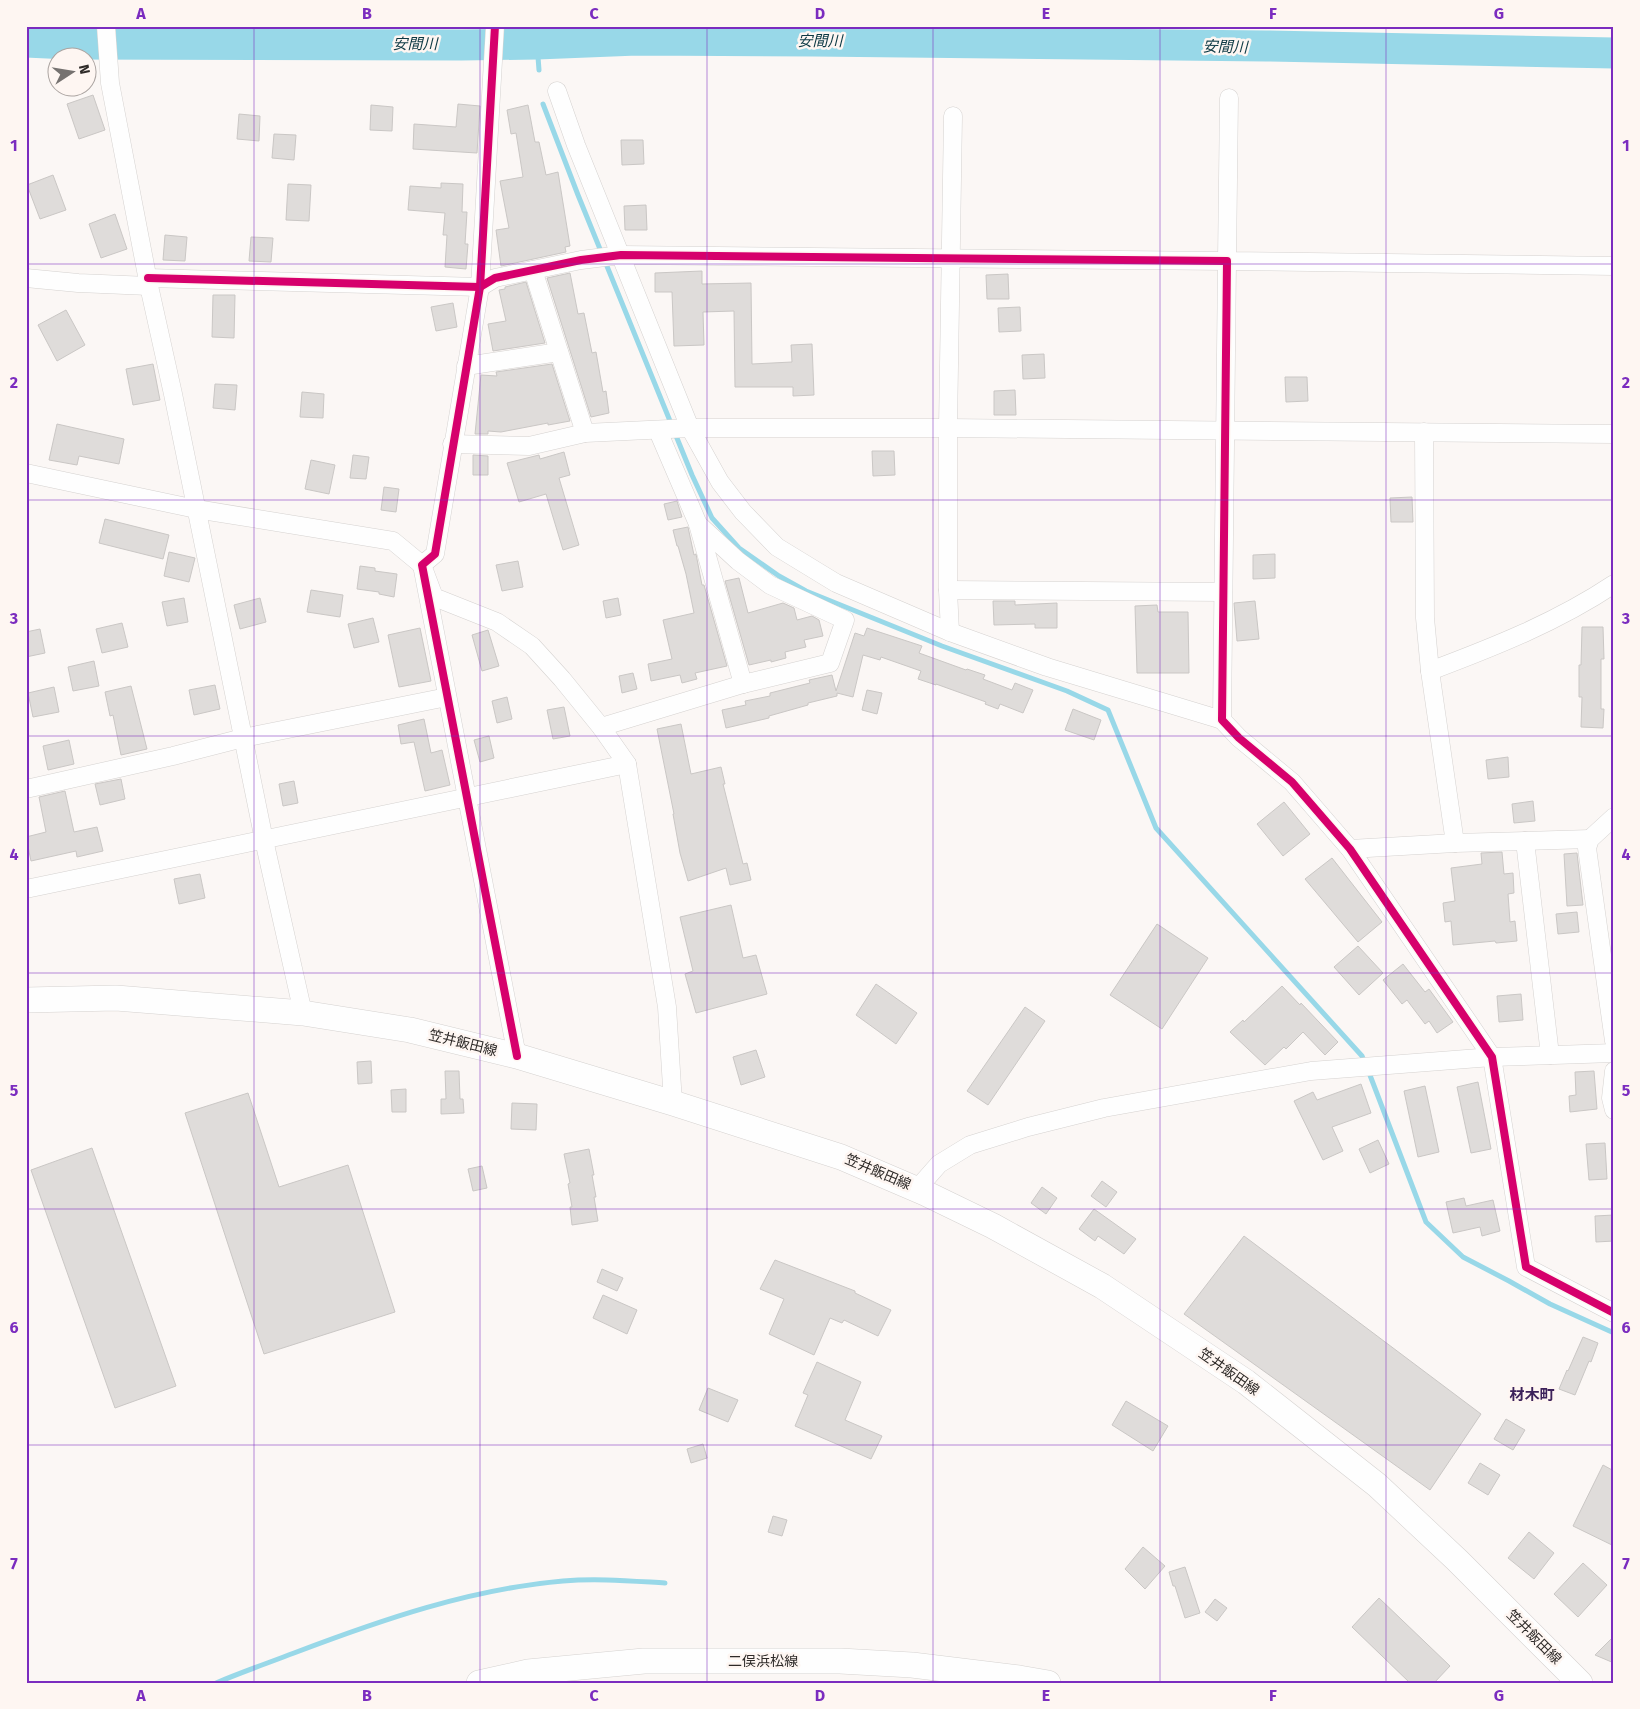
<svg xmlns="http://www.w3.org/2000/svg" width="1640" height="1709" viewBox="0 0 1640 1709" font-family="'Fira Sans','Noto Sans JP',sans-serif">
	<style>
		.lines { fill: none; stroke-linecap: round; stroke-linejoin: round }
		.stream { stroke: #98d8e8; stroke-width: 5 }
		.river { stroke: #98d8e8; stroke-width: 31 }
		.building { fill: #dfdcda; stroke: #cac7c5 }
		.street-casing { stroke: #d5d2d0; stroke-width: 19 }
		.secondary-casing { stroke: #d5d2d0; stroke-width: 26 }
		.street { stroke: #fefefe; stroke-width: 18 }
		.secondary { stroke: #fefefe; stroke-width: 25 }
		.cycleway-casing { stroke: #fef6f2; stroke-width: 11 }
		.cycleway { stroke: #d6006c; stroke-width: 8 }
		.grid { fill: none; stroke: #7b2cbf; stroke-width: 1; stroke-opacity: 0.55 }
		.labels { text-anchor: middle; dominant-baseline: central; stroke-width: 5; stroke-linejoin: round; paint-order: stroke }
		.street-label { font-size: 14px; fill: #2e2a28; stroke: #fef6f2 }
		.water-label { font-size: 15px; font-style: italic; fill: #0c3843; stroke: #fef6f2 }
		.neighbourhood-label { font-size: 15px; font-weight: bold; fill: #3c225b; stroke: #fef6f2 }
		.neatline { fill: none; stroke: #7b2cbf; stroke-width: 2 }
		.grid-label { font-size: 16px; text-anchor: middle; font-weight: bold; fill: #7b2cbf }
	</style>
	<rect width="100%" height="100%" fill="#fbf7f5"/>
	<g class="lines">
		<!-- stream -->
		<g class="stream">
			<path d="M537,44L539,70"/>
			<path d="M543,104L578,195L692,475L712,518L739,548L779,576L806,591L942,646L1067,691L1108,710L1156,828L1362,1056L1365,1063"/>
			<path d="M1368,1070L1426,1222L1463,1257L1509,1281L1550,1304L1614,1333"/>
			<path d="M216,1683C242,1672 268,1663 294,1653C381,1620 470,1589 563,1581C597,1578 631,1581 665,1583"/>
		</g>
		<!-- river -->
		<path class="river" d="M26,42L69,44L462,45L537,44L637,40L814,41L1266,46L1614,53"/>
	</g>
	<!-- building -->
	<g class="building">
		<path d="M93,95L105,130L79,139L67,104Z"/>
		<path d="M458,104L480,106L477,153L413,149L414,124L456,127Z"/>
		<path d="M371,105L393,107L392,131L370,130Z"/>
		<path d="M528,105L535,142H539L546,175L558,172L570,246L565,247L566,252L501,266L496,230L509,228L500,181L523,177L516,133L511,134L507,110Z"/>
		<path d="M239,114L260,116L259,141L237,139Z"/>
		<path d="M274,134L296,135L294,160L272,158Z"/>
		<path d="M621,140H643L644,164L622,165Z"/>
		<path d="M53,175L66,210L40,219L27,185Z"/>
		<path d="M441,183L463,184L462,212H467L465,244H468L466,269L445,267L447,235H443L445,213L408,210L410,186L441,188Z"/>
		<path d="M288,184L311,185L309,221L286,220Z"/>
		<path d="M646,205L647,230H625L624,206Z"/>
		<path d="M115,214L127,249L101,258L89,224Z"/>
		<path d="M165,235L187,237L185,261L163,260Z"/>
		<path d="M251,237L273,238L271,262L249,261Z"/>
		<path d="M702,271V284L751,283L752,364L792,362L791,345L812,344L814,395L793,396V387H735L734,311L703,312L704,345L674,346L672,292H655V273Z"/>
		<path d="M570,273L578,314L584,313L592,353L596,352L603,392L606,391L609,413L591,417L547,278Z"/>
		<path d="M1008,274L1009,299H987L986,275Z"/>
		<path d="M526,282L545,343L493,351L488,324L506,321L499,290L505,289V287Z"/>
		<path d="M213,295H235L234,338L212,337Z"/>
		<path d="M453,303L457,327L436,331L431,307Z"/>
		<path d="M1020,307L1021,331L999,332L998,308Z"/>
		<path d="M66,310L85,345L57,361L38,325Z"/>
		<path d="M1044,354L1045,378L1023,379L1022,355Z"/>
		<path d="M153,364L160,400L133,405L126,369Z"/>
		<path d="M552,364L570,421L548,425V423L501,432L488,431V434H475L481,375L497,376L496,372Z"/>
		<path d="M1285,377H1307L1308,401L1286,402Z"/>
		<path d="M215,384L237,385L235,410L213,408Z"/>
		<path d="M1015,390L1016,415H994V391Z"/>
		<path d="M302,392L324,394L323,418L300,417Z"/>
		<path d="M57,424L124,439L119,464L79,456L77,465L49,460Z"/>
		<path d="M872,451H894L895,475L873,476Z"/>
		<path d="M564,452L570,475L559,478L579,545L563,550L546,494L519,502L507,463L539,455L540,459Z"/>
		<path d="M353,455L369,457L366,479L350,478Z"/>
		<path d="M473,455L488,456V475H473Z"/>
		<path d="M311,460L335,465L329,494L305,489Z"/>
		<path d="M384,487L399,489L396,512L381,510Z"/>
		<path d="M1412,497L1413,522H1391L1390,498Z"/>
		<path d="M677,501L682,517L668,520L664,504Z"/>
		<path d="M105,519L169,535L163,559L99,543Z"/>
		<path d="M688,527L694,555L696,554L702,585H704L727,666L695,673L697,679L682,683L680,675L651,681L648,664L672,659L663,620L694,613L686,574L678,546H677L673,530Z"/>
		<path d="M169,552L195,558L189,582L164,576Z"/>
		<path d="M1275,554V578L1253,579V555Z"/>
		<path d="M518,561L523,587L502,591L496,565Z"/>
		<path d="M360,566L375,568V571L397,574L394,597L379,594V592L357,589Z"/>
		<path d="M739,578L748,613L783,603L794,608L797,620L812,616L819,620L823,636L804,640L806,647L785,652L786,658L771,662V660L749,665L725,581Z"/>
		<path d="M311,590L343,595L340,617L307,612Z"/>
		<path d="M184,598L188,622L167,626L162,602Z"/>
		<path d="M260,598L266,622L240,629L234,605Z"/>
		<path d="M618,598L621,615L606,618L603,601Z"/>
		<path d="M993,601H1015V605L1057,603V628H1035V624L994,625Z"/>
		<path d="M1255,601L1259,639L1237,641L1234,603Z"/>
		<path d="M1157,605L1158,612H1188L1189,673H1137L1135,606Z"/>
		<path d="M373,618L379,642L354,648L348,624Z"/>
		<path d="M122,623L128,647L102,653L96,629Z"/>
		<path d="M1582,627H1603L1604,659H1601V709H1604L1603,728L1581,727L1582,697H1579V665H1581Z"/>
		<path d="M420,628L431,681L399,687L388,635Z"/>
		<path d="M867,628L922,646L919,653L966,670L967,669L985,675L983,679L1012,690L1015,683L1033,690L1023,713L1000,704L998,709L985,704L986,702L936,684V685L918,679L921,671L881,657L880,660L863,655L853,697L837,693V696L808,703V705L769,716V718L726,728L722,710L746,705L745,701L770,696V693L810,683L809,680L832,675L836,691L855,633L864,636Z"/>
		<path d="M40,629L45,653L26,657V632Z"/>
		<path d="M488,630L499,666L482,671L472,635Z"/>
		<path d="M94,661L99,686L73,691L68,667Z"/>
		<path d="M633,673L637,689L622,693L619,676Z"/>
		<path d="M215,685L220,709L194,715L189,690Z"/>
		<path d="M131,686L147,749L121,755L113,715L110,716L105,692Z"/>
		<path d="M54,687L59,712L33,717L28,693Z"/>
		<path d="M867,690L882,693L877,714L862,710Z"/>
		<path d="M507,697L512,719L497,723L492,701Z"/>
		<path d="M564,707L570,736L553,739L547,710Z"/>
		<path d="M1073,709L1101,720L1094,740L1065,730Z"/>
		<path d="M424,719L431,753L442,750L450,785L425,791L414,742L401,744L398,725Z"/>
		<path d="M681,724L691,774L721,767L725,784H723L743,864L747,863L751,880L730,885L726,868L688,881L680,853L673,814H674L657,729Z"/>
		<path d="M489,736L494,758L480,762L474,740Z"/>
		<path d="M69,740L74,764L48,770L43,746Z"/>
		<path d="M1508,757L1509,777L1488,779L1486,760Z"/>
		<path d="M121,779L125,799L100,805L95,784Z"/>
		<path d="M294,781L298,803L283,806L279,784Z"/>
		<path d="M65,791L74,832L97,827L103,851L77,857L76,851L31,861L26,837L46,832L39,797Z"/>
		<path d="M1533,801L1535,821L1514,823L1512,804Z"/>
		<path d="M1284,802L1310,834L1283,856L1257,824Z"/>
		<path d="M1502,852L1504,874L1513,873L1514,893L1508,894L1510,922L1515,921L1517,941L1496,943L1495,941L1453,945L1451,921L1445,922L1443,903L1455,901L1451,868L1482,864L1481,853Z"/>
		<path d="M1577,853L1583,905L1567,906L1564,854Z"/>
		<path d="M1332,858L1382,922L1358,942L1305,879Z"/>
		<path d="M200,874L205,898L179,904L174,879Z"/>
		<path d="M731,905L743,958L756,955L767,994L696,1013L685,974L693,971L680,917Z"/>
		<path d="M1577,912L1579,932L1558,934L1556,914Z"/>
		<path d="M1157,924L1208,958L1162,1029L1110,995Z"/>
		<path d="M1358,946L1383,973L1359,995L1334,967Z"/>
		<path d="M1403,964L1425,992L1429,989L1453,1022L1437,1033L1429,1021L1425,1024L1407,1000L1402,1004L1383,980Z"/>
		<path d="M876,984L917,1013L896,1044L856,1015Z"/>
		<path d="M1282,986L1300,1005L1301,1003L1338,1042L1325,1055L1303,1032L1286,1049L1284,1047L1265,1065L1230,1032L1243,1020L1244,1022Z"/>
		<path d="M1521,994L1523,1020L1499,1022L1497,996Z"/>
		<path d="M1025,1007L1045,1021L988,1105L967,1091Z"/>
		<path d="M756,1050L765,1077L741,1085L733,1057Z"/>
		<path d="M371,1061L372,1083L358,1084L357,1062Z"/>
		<path d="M445,1071H459L460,1099H463L464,1113L441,1114V1099H446Z"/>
		<path d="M1594,1071L1597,1109L1570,1112L1569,1096L1576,1095L1575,1072Z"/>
		<path d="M1478,1082L1491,1149L1471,1153L1457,1087Z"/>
		<path d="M1361,1084L1371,1113L1332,1127L1343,1151L1323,1160L1294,1101L1313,1092L1317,1100Z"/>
		<path d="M1425,1086L1439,1152L1418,1157L1404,1091Z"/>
		<path d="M406,1089V1112H392L391,1090Z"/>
		<path d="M248,1093L279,1187L348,1165L395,1312L264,1354L185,1113Z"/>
		<path d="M512,1103L537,1104L536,1130L511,1129Z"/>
		<path d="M1378,1140L1389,1164L1370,1173L1359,1149Z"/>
		<path d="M1605,1143L1607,1179L1589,1180L1586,1144Z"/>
		<path d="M92,1148L176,1386L115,1408L31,1170Z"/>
		<path d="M589,1149L594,1175H592L596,1197H594L598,1221L572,1225L570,1207H572L568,1184L570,1183L564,1154Z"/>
		<path d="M482,1166L487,1188L473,1191L468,1169Z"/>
		<path d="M1102,1181L1117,1192L1106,1207L1091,1196Z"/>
		<path d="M1042,1187L1057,1198L1046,1214L1031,1203Z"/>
		<path d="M1464,1198L1466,1206L1493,1200L1500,1231L1482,1236L1480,1227L1453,1233L1446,1202Z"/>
		<path d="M1094,1209L1136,1239L1124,1254L1098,1236L1095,1241L1079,1229Z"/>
		<path d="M1614,1215V1241L1596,1242L1595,1216Z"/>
		<path d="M1244,1236L1481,1414L1430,1490L1184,1314Z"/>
		<path d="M775,1260L855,1291V1293L891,1310L878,1336L844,1320L842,1323L830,1318L814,1355L769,1334L784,1299L760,1289Z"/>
		<path d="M602,1269L623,1278L617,1291L597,1282Z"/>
		<path d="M603,1295L637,1310L627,1334L593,1318Z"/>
		<path d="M1583,1337L1598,1343L1591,1362L1589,1361L1575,1395L1559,1389L1567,1370L1568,1371Z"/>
		<path d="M817,1362L861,1382L845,1420L882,1436L871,1459L795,1426L808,1395L803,1393Z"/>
		<path d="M708,1388L738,1400L728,1422L699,1410Z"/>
		<path d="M1126,1401L1168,1426L1153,1451L1112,1425Z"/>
		<path d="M1506,1419L1525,1430L1513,1450L1494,1439Z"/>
		<path d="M703,1444L707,1458L691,1463L687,1449Z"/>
		<path d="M1480,1463L1500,1475L1488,1495L1468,1483Z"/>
		<path d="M1603,1465L1614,1471V1546L1573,1526Z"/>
		<path d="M773,1516L787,1520L782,1536L768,1532Z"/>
		<path d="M1529,1532L1554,1553L1534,1579L1508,1558Z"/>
		<path d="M1143,1547L1165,1566L1145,1589L1125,1569Z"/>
		<path d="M1583,1563L1607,1585L1578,1617L1554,1594Z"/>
		<path d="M1185,1567L1200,1613L1185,1618L1175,1586H1173L1169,1572Z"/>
		<path d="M1379,1598L1450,1666L1434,1683H1410L1352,1627Z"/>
		<path d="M1215,1599L1227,1608L1217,1621L1205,1612Z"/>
		<path d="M1614,1636V1663L1595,1655Z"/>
	</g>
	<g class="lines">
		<defs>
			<g id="street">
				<path d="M106,26L110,83L149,286L173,394L264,840L303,1013"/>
				<path d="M495,26L480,287L435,554L422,565L517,1056"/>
				<path d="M557,91L576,145L690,428L720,482L743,512L777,547L836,583L950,632L1047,667L1222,720"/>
				<path d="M1229,98L1227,261L1614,266"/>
				<path d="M533,270L585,433"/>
				<path d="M26,278L78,283L149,286"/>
				<path d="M148,278L480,287L495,278L581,260L621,255L1227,261L1222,720L1239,738L1292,782L1350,849L1492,1057L1526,1267L1614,1313"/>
				<path d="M466,366L559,352"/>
				<path d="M1424,432L1425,618L1430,671L1455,843"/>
				<path d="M452,444L529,446L585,433L690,428H948L1614,434"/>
				<path d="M26,473L196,509L393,541L422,565L434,597L497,622L532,646L562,679L601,727L627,764L667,1007L673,1103"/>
				<path d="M698,524L743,684"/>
				<path d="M948,590L1223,592"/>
				<path d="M950,632L948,590V428L953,116"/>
				<path d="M1430,671C1494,647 1557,622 1614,584"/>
				<path d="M601,727L743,684L830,663L845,620L770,585L738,561L698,524L658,431"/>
				<path d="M26,789L173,756L243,738L447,697"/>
				<path d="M1614,817L1590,839L1587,848L1614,1041"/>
				<path d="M1525,841L1550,1055"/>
				<path d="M1350,849L1455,843L1590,839"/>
				<path d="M26,889L627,764"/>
				<path d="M1614,1071L1611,1098L1614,1110"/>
				<path d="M917,1189L939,1164L970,1145L1028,1127L1104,1108L1311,1071L1492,1057L1614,1053"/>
			</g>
			<g id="secondary">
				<path d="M26,1000L116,998L303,1013L410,1030L517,1056L673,1103L841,1157L925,1193L993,1226L1102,1286L1246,1382L1377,1485L1457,1560L1580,1683"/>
				<path d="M479,1683L528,1672L644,1661H840L912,1665L1019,1678L1048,1683"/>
			</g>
		</defs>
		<!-- street casing -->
		<use href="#street" class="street-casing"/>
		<!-- secondary casing -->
		<use href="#secondary" class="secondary-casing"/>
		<!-- street -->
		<use href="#street" class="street"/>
		<!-- secondary -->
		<use href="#secondary" class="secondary"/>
		<defs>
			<g id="cycleway">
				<path d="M495,26L480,287L435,554L422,565L517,1056"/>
				<path d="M148,278L480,287L495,278L581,260L621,255L1227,261L1222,720L1239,738L1292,782L1350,849L1492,1057L1526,1267L1614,1313"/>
			</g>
		</defs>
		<!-- cycleway casing -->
		<use href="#cycleway" class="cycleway-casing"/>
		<!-- cycleway -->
		<use href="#cycleway" class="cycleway"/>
	</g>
	<!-- grid -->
	<path class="grid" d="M254,26V1683M480,26V1683M707,26V1683M933,26V1683M1160,26V1683M1386,26V1683M26,264H1614M26,500H1614M26,736H1614M26,973H1614M26,1209H1614M26,1445H1614"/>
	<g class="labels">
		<!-- street labels -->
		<g class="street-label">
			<text transform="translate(463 1043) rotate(14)">笠井飯田線</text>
			<text transform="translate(878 1172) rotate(23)">笠井飯田線</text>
			<text transform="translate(1229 1372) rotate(35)">笠井飯田線</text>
			<text transform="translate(1534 1637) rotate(45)">笠井飯田線</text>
			<text x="763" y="1661">二俣浜松線</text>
		</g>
		<!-- water labels -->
		<g class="water-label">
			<text x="820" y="41">安間川</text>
			<text x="415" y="44">安間川</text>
			<text transform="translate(1225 47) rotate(1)">安間川</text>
		</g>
		<!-- neighbourhood labels -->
		<g class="neighbourhood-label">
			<text x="1532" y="1395">材木町</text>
		</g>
	</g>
	<!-- border -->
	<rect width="1640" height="1709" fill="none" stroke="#fef6f2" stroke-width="55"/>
	<!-- north arrow -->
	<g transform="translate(72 72) rotate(78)"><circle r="24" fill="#fef6f2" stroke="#aba4a1"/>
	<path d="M0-4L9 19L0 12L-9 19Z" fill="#767270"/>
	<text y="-8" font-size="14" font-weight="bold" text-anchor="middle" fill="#2e2a28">N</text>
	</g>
	<rect x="28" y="28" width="1584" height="1654" class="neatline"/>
	<g class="grid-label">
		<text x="141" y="19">A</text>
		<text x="367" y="19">B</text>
		<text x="594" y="19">C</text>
		<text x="820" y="19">D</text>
		<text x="1046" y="19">E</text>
		<text x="1273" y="19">F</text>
		<text x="1499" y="19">G</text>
		<text x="14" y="151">1</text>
		<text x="1626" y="151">1</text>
		<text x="14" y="388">2</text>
		<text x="1626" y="388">2</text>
		<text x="14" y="624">3</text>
		<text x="1626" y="624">3</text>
		<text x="14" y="860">4</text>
		<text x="1626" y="860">4</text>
		<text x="14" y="1096">5</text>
		<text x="1626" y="1096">5</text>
		<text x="14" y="1333">6</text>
		<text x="1626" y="1333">6</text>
		<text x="14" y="1569">7</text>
		<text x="1626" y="1569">7</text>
		<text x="141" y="1701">A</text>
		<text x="367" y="1701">B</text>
		<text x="594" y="1701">C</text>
		<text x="820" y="1701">D</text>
		<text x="1046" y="1701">E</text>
		<text x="1273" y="1701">F</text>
		<text x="1499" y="1701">G</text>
	</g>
</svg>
